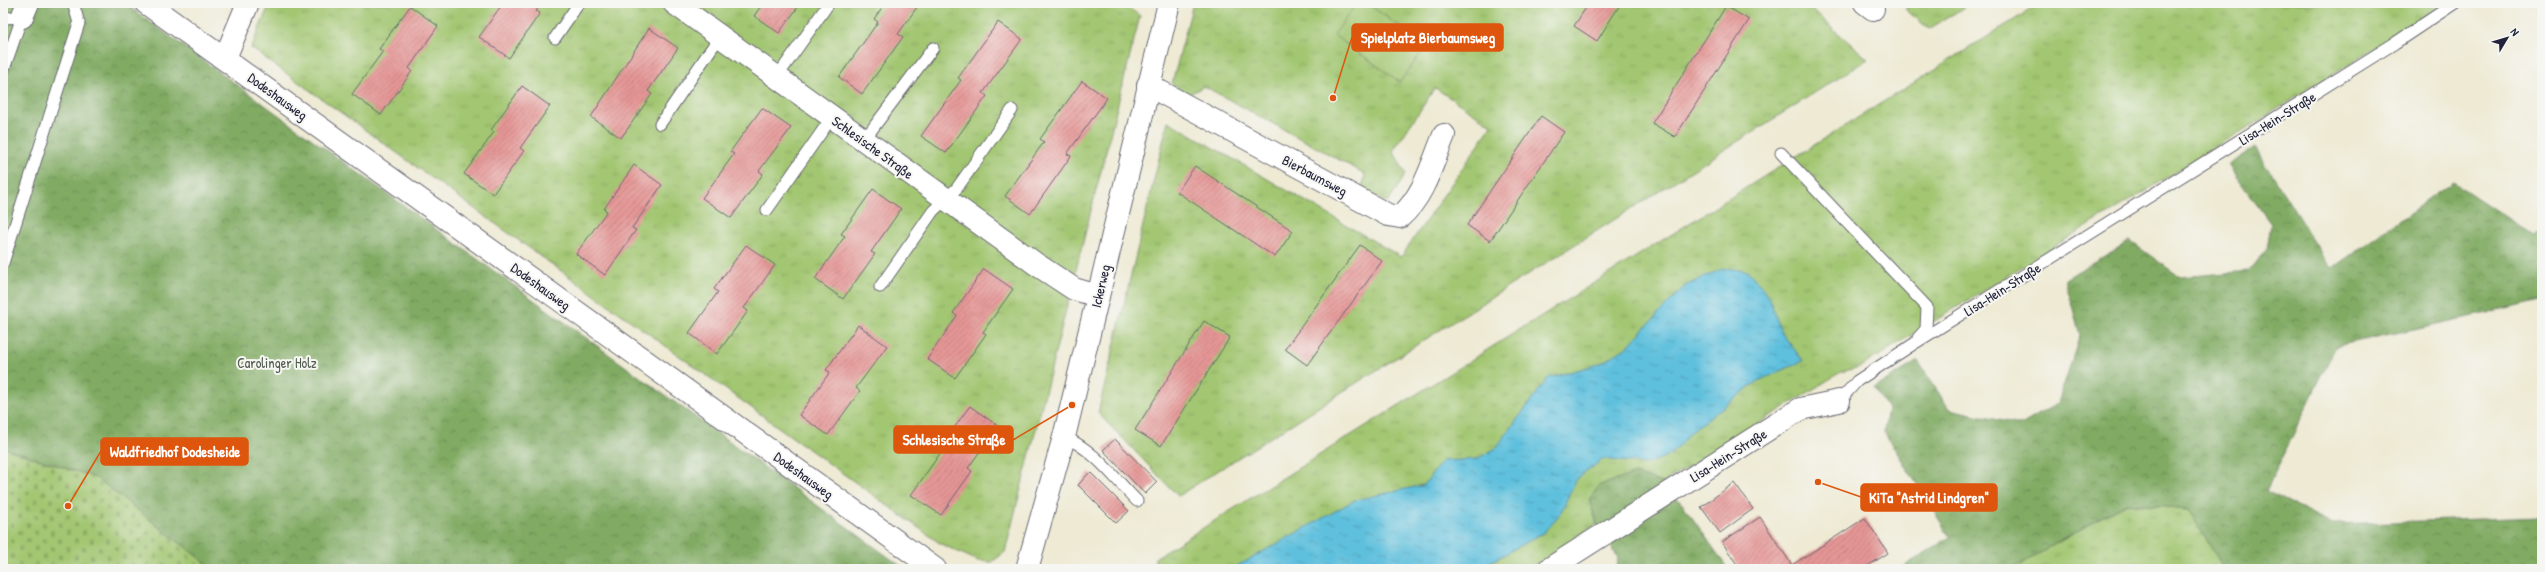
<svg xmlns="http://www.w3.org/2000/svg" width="2545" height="572" viewBox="0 0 2545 572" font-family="'Patrick Hand',sans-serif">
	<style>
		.grass { fill: url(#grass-tufts); stroke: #627456 }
		.forest { fill: url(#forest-crowns); stroke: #52664f }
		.cemetery { fill: url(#cemetery-stones); stroke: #627456 }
		.pitch { fill: #a2c671; stroke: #627456 }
		.water { fill: url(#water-ripples); stroke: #40718c }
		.building { fill: url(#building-hatch) }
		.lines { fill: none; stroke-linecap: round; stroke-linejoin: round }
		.service-casing { stroke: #696871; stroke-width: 13 }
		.minor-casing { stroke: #696871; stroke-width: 24 }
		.service { stroke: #fff; stroke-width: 11 }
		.minor { stroke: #fff; stroke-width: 22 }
		.labels { text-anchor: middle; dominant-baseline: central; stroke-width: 4; stroke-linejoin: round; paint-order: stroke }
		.street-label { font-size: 14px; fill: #22223b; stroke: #f6f6f2 }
		.park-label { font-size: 14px; fill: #4f5b4e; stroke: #f6f6f2 }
		.leader { fill: none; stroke: #de560e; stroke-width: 1.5 }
		.callout-dot { fill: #de560e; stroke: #f6f6f2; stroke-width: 1.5 }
		.callout { fill: #de560e; stroke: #de560e; stroke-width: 1.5 }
		.callout-label { font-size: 15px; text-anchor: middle; font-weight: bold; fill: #fff }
	</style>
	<defs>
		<pattern id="grass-tufts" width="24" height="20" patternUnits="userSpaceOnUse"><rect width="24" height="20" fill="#a2c671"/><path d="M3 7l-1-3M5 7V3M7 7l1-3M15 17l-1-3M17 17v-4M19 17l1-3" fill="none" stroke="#8baa63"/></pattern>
		<pattern id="forest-crowns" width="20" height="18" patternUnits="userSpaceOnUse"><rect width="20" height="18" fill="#81ab63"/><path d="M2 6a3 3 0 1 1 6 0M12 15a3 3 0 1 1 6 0" fill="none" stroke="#698b53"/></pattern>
		<pattern id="cemetery-stones" width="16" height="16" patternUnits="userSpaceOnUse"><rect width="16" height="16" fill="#a2c671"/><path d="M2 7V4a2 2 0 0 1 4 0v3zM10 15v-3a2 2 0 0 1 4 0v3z" fill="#8baa63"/></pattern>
		<pattern id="water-ripples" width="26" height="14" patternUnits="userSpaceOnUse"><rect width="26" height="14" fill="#5fc0dd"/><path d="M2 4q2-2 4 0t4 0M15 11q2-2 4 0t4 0" fill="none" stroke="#4e9cb4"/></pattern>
		<pattern id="building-hatch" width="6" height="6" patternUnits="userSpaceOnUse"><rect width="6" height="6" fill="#e59695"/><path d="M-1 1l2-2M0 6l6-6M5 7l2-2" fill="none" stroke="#b97a7b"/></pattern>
	</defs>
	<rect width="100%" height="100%" fill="#f6f6f2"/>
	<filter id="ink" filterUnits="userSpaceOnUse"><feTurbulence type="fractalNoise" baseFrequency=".025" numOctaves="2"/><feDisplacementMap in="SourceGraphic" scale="8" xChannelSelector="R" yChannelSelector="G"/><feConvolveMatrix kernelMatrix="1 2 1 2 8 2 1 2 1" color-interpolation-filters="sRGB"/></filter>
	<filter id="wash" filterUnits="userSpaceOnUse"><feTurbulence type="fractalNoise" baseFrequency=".012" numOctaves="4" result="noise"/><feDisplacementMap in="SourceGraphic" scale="16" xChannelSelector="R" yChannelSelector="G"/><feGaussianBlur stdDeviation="0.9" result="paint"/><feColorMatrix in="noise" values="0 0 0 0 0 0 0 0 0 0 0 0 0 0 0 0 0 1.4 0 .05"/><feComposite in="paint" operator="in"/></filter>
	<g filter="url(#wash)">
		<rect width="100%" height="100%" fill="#eeead4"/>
		<!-- grass -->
		<g class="grass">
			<path d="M270,3H1122L1140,16L1005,552L992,562L978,561L941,544L251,48Z"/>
			<path d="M1193,3H1804L1868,59L1178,496L1098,413L1168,121L1401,257L1492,125L1435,88L1393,151L1406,174L1388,203L1362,189L1365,174L1204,86L1188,95L1172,84Z"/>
			<path d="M1914,3H1971L1929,29L1905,9Z"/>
			<path d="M2041,3H2443L2394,37L1860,367L1841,372L1663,483L1635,474L1589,499L1597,524L1530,569H1154L1155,558Z"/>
			<path d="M2125,503L2188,509L2224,569H2013Z"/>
		</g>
		<!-- forest -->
		<g class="forest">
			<path d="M3,3H124L905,569H213L96,478L3,448Z"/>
			<path d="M2255,148L2331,269L2453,182L2534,236L2542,233V301L2336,346L2266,491L2333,524L2542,517V569H2224L2188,509L2125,503L2013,569H1900L1950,537L1884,432L1888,409L1874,388L1918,361L1949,409L2021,425L2058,403L2080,335L2065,279L2130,241L2180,277L2249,271L2267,249L2271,224L2228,165Z"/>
			<path d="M1635,474L1663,483L1684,506L1728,569H1617L1618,558L1597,524L1589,499L1600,485Z"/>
		</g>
		<!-- cemetery -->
		<path class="cemetery" d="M3,448L96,478L213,569H3Z"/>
		<!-- pitch -->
		<path class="pitch" d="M1357,3H1367L1426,46L1400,82L1334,35Z"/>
		<!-- water -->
		<path class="water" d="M1724,268L1748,271L1768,294L1781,332L1803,361L1758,381L1694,429L1670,455L1647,464L1603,459L1576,480L1560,514L1543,533L1478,569H1232L1355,500L1424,485L1442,461L1477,459L1496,448L1548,378L1599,364L1626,348L1685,286Z"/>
		<g id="blocks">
			<!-- building -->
			<g class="building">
				<path d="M503,3H542L536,11L540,13L509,58L479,37Z"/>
				<path d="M763,3H801L779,33L754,16Z"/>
				<path d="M885,3H920L898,34L903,37L862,94L839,77L878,22L874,19Z"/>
				<path d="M1589,3H1621L1597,41L1574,26Z"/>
				<path d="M410,6L438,26L409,68L412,71L381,115L352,94L383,51L379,49Z"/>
				<path d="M1726,6L1749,20L1675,137L1652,123Z"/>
				<path d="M998,22L1022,39L983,93L987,96L946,153L921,136L961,80L958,78Z"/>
				<path d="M649,28L678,48L648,91L652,94L621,138L591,117Z"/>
				<path d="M1082,81L1107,98L1067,154L1071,156L1030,214L1005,196L1044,142L1040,139Z"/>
				<path d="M522,86L550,106L520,148L524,151L493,194L464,174L494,132L491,130Z"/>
				<path d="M762,108L791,128L759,171L763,174L731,218L702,198L734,154L730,152Z"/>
				<path d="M1541,116L1564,132L1490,241L1467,225Z"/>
				<path d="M634,165L662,185L632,228L636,230L605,275L576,254L607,211L604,209Z"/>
				<path d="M1195,166L1293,231L1275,257L1177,192Z"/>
				<path d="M873,189L901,209L871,252L875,254L843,299L815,279L845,236L841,234Z"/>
				<path d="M746,245L775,265L744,308L748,311L717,354L689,333L718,292L714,289Z"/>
				<path d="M1360,245L1382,261L1307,365L1285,349Z"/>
				<path d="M984,269L1013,289L983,332L986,334L955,378L927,359L957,316L953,313Z"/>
				<path d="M1204,321L1230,337L1161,446L1135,430Z"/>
				<path d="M858,325L887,346L856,388L860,391L828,435L799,415L830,372L826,370Z"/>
				<path d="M970,406L998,426L968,468L972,471L941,515L911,495L941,452L938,450Z"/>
				<path d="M1115,439L1157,482L1145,494L1103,450Z"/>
				<path d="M1090,472L1129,511L1116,523L1078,485Z"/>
				<path d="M1734,483L1753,509L1720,533L1701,507Z"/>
				<path d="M1760,517L1792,565L1865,518L1888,553L1863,569H1740L1722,542Z"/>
			</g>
		</g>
	</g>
	<g filter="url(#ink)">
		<use href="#blocks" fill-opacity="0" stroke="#696871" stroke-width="1"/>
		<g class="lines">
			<defs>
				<g id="service">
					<path d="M3,18L22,17L3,72"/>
					<path d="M555,38L579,3"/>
					<path d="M777,77L829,3"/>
					<path d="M660,124L720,36"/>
					<path d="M864,140L933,48"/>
					<path d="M1781,153L1927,307L1926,329L1918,338"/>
					<path d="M767,210L832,117"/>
					<path d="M3,263L79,23L73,3"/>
					<path d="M880,287L933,211L957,188L1012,110"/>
					<path d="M1839,401L1857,381L1912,345L2395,43L2455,3"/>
					<path d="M1064,437C1094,449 1115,479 1137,501"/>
				</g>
				<g id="minor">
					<path d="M146,3L935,569"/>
					<path d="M674,3L1036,264L1074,289L1098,296"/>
					<path d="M1865,3L1873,9"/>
					<path d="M22,17L28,3"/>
					<path d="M225,58L248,3"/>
					<path d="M1148,85L1388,215L1400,217C1424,196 1432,164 1444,135"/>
					<path d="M1027,569L1064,437L1169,3"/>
					<path d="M1549,569L1800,409L1839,401"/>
				</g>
			</defs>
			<!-- service casing -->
			<use href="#service" class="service-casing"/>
			<!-- minor casing -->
			<use href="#minor" class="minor-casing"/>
			<!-- service -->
			<use href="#service" class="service"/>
			<!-- minor -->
			<use href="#minor" class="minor"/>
		</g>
	</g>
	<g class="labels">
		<!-- street labels -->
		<g class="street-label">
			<text transform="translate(278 96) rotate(36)">Dodeshausweg</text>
			<text transform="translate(2277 118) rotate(-32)">Lisa-Hein-Straße</text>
			<text transform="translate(873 147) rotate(36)">Schlesische Straße</text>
			<text transform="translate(1315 175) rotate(28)">Bierbaumsweg</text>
			<text transform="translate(541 286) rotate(36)">Dodeshausweg</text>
			<text transform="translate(1100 286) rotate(-77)">Ickerweg</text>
			<text transform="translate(2002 289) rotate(-32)">Lisa-Hein-Straße</text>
			<text transform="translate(1728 455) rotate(-32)">Lisa-Hein-Straße</text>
			<text transform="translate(804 475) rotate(36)">Dodeshausweg</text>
		</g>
		<!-- park labels -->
		<g class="park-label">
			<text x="277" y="362">Carolinger Holz</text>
		</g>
	</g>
	<!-- callouts -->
	<path class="leader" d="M1333 98L1352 37M1072 405L1013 440M68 506L101 451M1818 482L1861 497"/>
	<g class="callout-dot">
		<circle cx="1333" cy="98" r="4"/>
		<circle cx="1072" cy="405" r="4"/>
		<circle cx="68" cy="506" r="4"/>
		<circle cx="1818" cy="482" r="4"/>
	</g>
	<g class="callout">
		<rect x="1352" y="24" width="151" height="27" rx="4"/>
		<rect x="894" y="426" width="119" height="27" rx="4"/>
		<rect x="101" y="438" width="147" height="27" rx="4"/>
		<rect x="1861" y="484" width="136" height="27" rx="4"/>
	</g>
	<g class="callout-label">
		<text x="1428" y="43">Spielplatz Bierbaumsweg</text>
		<text x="954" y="445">Schlesische Straße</text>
		<text x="175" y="457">Waldfriedhof Dodesheide</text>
		<text x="1929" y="503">KiTa "Astrid Lindgren"</text>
	</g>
	<!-- margin -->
	<rect width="2545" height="572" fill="none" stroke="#f6f6f2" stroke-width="16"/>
	<!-- north arrow -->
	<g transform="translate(2507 38) rotate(52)" stroke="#f6f6f2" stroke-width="3" paint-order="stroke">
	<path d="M0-3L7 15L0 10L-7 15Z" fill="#22223b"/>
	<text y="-6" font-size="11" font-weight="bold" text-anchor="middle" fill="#22223b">N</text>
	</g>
</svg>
